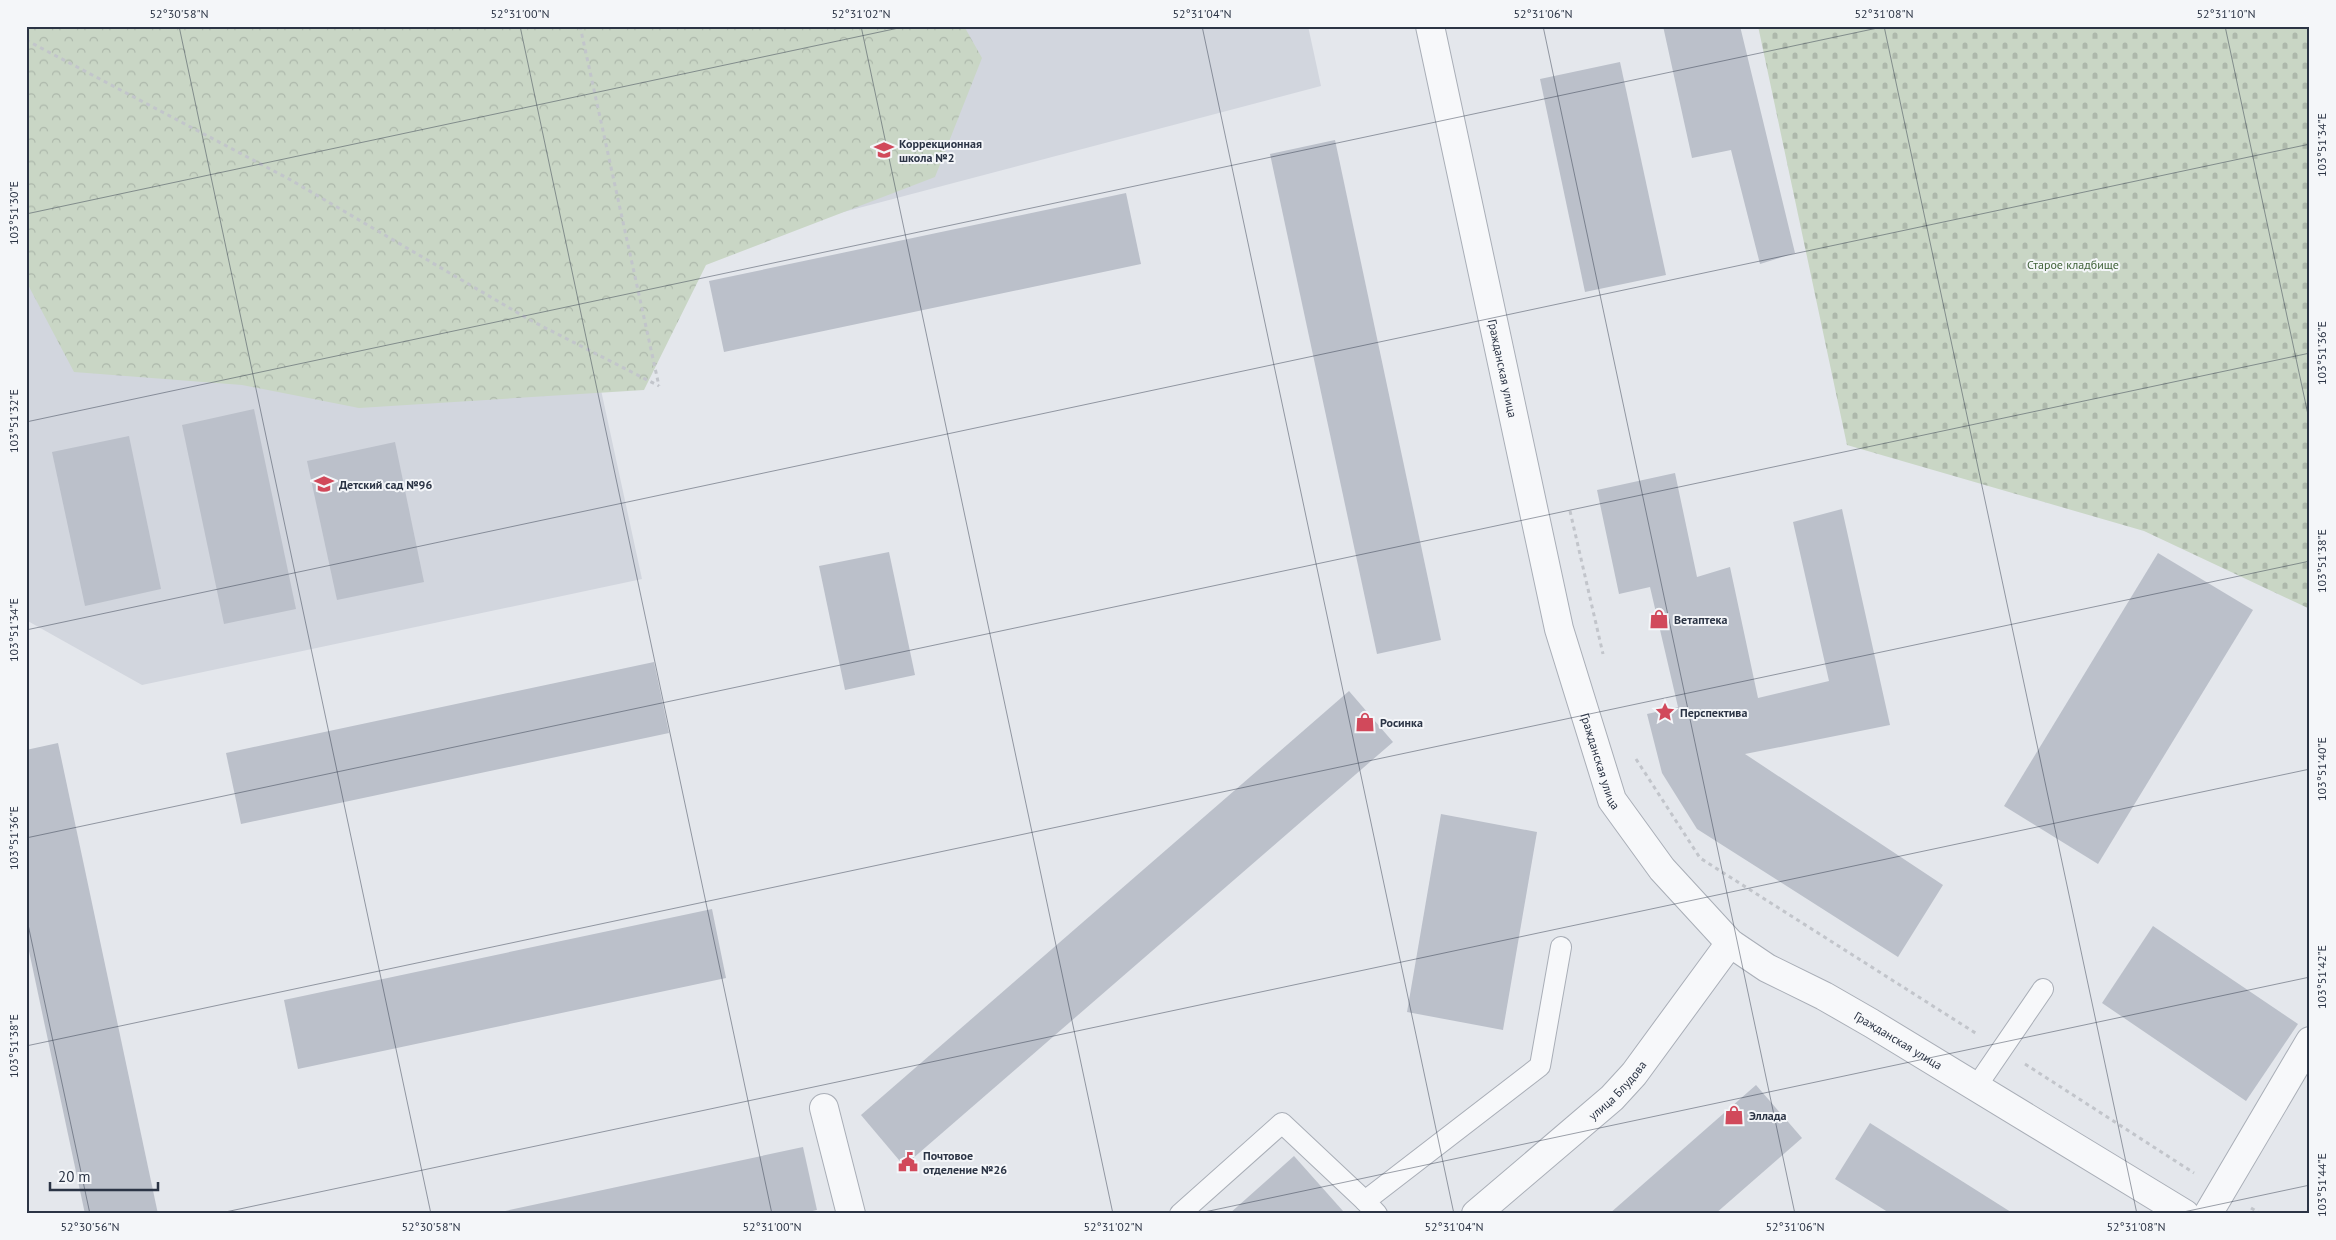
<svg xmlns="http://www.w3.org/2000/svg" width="2336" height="1240" viewBox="0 0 2336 1240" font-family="'PT Sans',sans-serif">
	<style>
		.built { fill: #d2d6de }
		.forest { fill: url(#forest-crowns) }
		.cemetery { fill: url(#cemetery-stones) }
		.building { fill: #bbc0ca }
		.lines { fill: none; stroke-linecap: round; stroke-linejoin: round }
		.service-casing { stroke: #a9aeb7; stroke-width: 22 }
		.minor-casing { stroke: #a9aeb7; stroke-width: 30 }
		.path { stroke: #c2c5cb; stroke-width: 3; stroke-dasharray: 4 4; stroke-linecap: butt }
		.service { stroke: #f7f8fa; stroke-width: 20 }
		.minor { stroke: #f7f8fa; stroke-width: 28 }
		.ticks { fill: none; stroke: #2b3445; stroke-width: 1; stroke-opacity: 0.45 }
		.labels { text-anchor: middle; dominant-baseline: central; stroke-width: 4; stroke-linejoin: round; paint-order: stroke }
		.poi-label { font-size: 12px; font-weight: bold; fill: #2b3445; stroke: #f4f6f9; text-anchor: start }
		.park-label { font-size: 12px; fill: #3f6138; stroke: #f4f6f9 }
		.street-label { font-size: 12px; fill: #2b3445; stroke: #f4f6f9 }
		.neatline { fill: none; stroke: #2b3445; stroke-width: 2 }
		.ticks-label { font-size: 12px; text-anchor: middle; fill: #2b3445 }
	</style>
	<defs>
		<pattern id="forest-crowns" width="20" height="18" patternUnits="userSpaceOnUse" patternTransform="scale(1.25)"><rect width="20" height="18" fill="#c9d6c5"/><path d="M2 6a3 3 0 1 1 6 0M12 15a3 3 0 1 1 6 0" fill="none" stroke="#adb8ab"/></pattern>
		<pattern id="cemetery-stones" width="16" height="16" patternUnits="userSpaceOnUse" patternTransform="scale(1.25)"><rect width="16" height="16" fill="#c9d6c5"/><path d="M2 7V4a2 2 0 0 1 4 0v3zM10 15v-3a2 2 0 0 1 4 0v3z" fill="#adb8ab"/></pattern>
	</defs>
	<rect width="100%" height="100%" fill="#e4e7ec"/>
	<!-- built -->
	<g class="built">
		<path d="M662,26H1308L1321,86L711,247Z"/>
		<path d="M26,112L601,390L642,579L142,685L26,620Z"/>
	</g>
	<!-- forest -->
	<path class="forest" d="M26,26H964L982,58L935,177L706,265L644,390L359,408L242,385L74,372L26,281Z"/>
	<!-- cemetery -->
	<path class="cemetery" d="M1758,26H2310V609L2144,531L1847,445Z"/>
	<!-- building -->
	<g class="building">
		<path d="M1663,26H1740L1795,253L1760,264L1731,150L1692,158Z"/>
		<path d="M1620,62L1666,275L1585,292L1540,79Z"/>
		<path d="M1335,140L1441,640L1377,654L1270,154Z"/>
		<path d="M1126,193L1141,264L724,352L709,281Z"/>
		<path d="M254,409L296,609L224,624L182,425Z"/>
		<path d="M129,436L161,589L85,606L52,452Z"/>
		<path d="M395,442L424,582L337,600L307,461Z"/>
		<path d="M1675,473L1697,577L1730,567L1758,698L1829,681L1793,522L1842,509L1890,725L1745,754L1943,885L1898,957L1697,829L1662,773L1647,714L1678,707L1650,587L1619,594L1597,490Z"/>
		<path d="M889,552L915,675L845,690L819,566Z"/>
		<path d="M2158,553L2253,610L2098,864L2004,806Z"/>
		<path d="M654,662L669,733L241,824L226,753Z"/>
		<path d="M1349,691L1393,742L904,1166L861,1115Z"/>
		<path d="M58,743L158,1214H85L26,937V750Z"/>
		<path d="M1441,814L1537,832L1503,1030L1407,1012Z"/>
		<path d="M712,909L726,978L298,1069L284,1000Z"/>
		<path d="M2153,926L2298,1024L2246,1101L2102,1003Z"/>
		<path d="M1756,1085L1802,1138L1715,1214H1609Z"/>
		<path d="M1870,1123L2014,1214H1891L1835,1179Z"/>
		<path d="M803,1147L817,1210L799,1214H491Z"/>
		<path d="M1294,1156L1343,1211L1339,1214H1229Z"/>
	</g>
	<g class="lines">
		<defs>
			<g id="service">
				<path d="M1976,1087L2043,989"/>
				<path d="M1180,1214L1282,1123L1365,1201"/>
				<path d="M1377,1214L1365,1201L1540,1066L1561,947"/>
			</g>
			<g id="minor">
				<path id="s1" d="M1430,26L1559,629L1612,800L1662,869L1730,943L1767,968L1824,996L1871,1023L2185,1214"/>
				<path d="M824,1108L851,1214"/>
				<path id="s2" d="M1476,1214L1612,1098L1634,1074L1730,943"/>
				<path d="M2208,1214L2310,1041"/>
			</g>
		</defs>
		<!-- service casing -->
		<use href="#service" class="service-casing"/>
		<!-- minor casing -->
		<use href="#minor" class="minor-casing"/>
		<!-- path -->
		<g class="path">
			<path d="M580,26L659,386"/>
			<path d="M26,40L289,179L530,320L659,386"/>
			<path d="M1570,511L1603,654"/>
			<path d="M1636,759L1700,858L1977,1034"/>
			<path d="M2025,1064L2194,1173"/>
			<path d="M2251,1208L2261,1214"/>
		</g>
		<!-- service -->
		<use href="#service" class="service"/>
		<!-- minor -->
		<use href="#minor" class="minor"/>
	</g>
	<!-- ticks -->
	<path class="ticks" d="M179,26L431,1214M520,26L772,1214M861,26L1113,1214M1202,26L1454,1214M1543,26L1795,1214M1884,26L2137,1214M2225,26L2310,424M26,214L908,26M26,422L1887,26M26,630L2310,144M26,838L2310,353M26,915L90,1214M26,1046L2310,561M216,1214L2310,769M1195,1214L2310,977M2174,1214L2310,1185"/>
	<!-- icons -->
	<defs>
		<symbol id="school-bare" viewBox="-9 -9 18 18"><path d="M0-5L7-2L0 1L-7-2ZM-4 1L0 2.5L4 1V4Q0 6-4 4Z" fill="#d1495b" stroke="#f4f6f9" stroke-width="2.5" paint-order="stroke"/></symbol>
		<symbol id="shop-bare" viewBox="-9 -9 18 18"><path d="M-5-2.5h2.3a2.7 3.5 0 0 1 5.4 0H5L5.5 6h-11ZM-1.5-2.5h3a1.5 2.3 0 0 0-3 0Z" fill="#d1495b" stroke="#f4f6f9" stroke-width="2.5" paint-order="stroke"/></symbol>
		<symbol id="sight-bare" viewBox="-9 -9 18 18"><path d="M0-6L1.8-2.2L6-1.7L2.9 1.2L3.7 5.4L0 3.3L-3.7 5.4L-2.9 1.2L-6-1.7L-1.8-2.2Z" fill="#d1495b" stroke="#f4f6f9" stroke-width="2.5" paint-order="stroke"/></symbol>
		<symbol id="civic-bare" viewBox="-9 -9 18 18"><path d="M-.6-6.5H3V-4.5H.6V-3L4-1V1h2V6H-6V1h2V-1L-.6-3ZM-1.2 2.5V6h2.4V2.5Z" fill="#d1495b" stroke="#f4f6f9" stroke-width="2.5" paint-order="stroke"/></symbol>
	</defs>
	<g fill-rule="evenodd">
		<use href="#school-bare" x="870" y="136" width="28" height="28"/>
		<use href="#school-bare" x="310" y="470" width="28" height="28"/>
		<use href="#shop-bare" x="1645" y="605" width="28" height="28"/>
		<use href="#sight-bare" x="1651" y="698" width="28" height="28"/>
		<use href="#shop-bare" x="1351" y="708" width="28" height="28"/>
		<use href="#shop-bare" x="1720" y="1101" width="28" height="28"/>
		<use href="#civic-bare" x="894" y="1148" width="28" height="28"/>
	</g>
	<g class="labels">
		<!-- poi labels -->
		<g class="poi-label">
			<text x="899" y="143">Коррекционная<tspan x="899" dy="14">школа №2</tspan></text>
			<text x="339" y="484">Детский сад №96</text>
			<text x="1674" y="619">Ветаптека</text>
			<text x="1680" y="712">Перспектива</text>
			<text x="1380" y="722">Росинка</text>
			<text x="1749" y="1115">Эллада</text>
			<text x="923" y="1155">Почтовое<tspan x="923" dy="14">отделение №26</tspan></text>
		</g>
		<!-- park labels -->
		<g class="park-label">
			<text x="2073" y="264">Старое кладбище</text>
		</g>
		<!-- street labels -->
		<g class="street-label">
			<text stroke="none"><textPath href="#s1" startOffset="350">Гражданская улица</textPath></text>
			<text stroke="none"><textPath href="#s1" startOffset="755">Гражданская улица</textPath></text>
			<text stroke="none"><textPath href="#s1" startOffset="1176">Гражданская улица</textPath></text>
			<text stroke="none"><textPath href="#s2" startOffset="188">улица Блудова</textPath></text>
		</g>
	</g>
	<!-- border -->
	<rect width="2336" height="1240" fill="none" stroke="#f4f6f9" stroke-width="55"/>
	<!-- scale -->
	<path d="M50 1182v8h108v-8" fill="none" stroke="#2b3445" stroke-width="2.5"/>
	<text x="58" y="1182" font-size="15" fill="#2b3445" stroke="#f4f6f9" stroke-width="4" paint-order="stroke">20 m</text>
	<rect x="28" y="28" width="2280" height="1184" class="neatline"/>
	<g class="ticks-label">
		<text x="179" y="18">52°30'58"N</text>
		<text x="520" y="18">52°31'00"N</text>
		<text x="861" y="18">52°31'02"N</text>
		<text x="1202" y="18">52°31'04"N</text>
		<text x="1543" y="18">52°31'06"N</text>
		<text x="1884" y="18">52°31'08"N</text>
		<text x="2226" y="18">52°31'10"N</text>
		<text transform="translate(2322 145) rotate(-90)" y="4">103°51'34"E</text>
		<text transform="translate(14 213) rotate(-90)" y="4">103°51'30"E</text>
		<text transform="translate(2322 353) rotate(-90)" y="4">103°51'36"E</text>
		<text transform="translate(14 421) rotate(-90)" y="4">103°51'32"E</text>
		<text transform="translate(2322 561) rotate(-90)" y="4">103°51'38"E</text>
		<text transform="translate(14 630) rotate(-90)" y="4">103°51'34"E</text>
		<text transform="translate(2322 769) rotate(-90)" y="4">103°51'40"E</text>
		<text transform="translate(14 838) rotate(-90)" y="4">103°51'36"E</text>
		<text transform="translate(2322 977) rotate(-90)" y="4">103°51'42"E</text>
		<text transform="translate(14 1046) rotate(-90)" y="4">103°51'38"E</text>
		<text transform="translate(2322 1185) rotate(-90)" y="4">103°51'44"E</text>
		<text x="90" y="1231">52°30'56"N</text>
		<text x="431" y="1231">52°30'58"N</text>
		<text x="772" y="1231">52°31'00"N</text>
		<text x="1113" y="1231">52°31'02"N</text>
		<text x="1454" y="1231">52°31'04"N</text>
		<text x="1795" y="1231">52°31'06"N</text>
		<text x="2136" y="1231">52°31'08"N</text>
	</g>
</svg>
